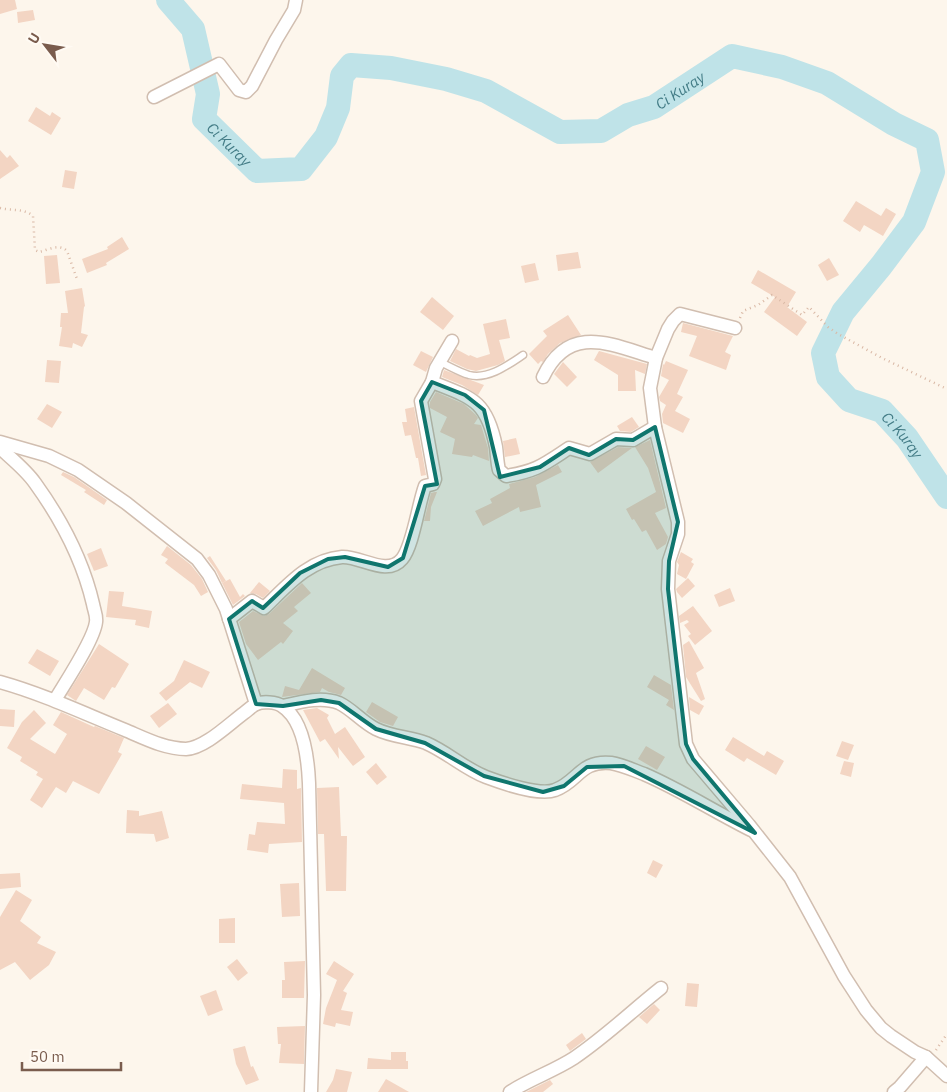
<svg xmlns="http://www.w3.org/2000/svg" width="947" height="1092" viewBox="0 0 947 1092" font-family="'IBM Plex Sans',sans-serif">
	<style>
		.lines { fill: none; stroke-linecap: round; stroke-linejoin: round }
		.river { stroke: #bfe3e8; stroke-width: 24 }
		.building { fill: #f3d5c3 }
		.lane-casing { stroke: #d1beb0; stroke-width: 9 }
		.street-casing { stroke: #d1beb0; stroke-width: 15 }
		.path { stroke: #d9b8a5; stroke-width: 2.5; stroke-dasharray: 1 4; stroke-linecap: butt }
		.lane { stroke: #fff; stroke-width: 6 }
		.street { stroke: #fff; stroke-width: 12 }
		.marked { fill: #0f766e; fill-opacity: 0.2; stroke: #0f766e; stroke-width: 4; stroke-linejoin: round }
		.labels { text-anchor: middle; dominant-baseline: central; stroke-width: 4; stroke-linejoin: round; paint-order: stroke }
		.water-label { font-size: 15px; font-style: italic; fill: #437c86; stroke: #fffaf3 }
	</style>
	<rect width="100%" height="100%" fill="#fdf6ec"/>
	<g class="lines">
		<!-- river -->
		<path class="river" id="s1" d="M168,0L193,29L208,94L204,119L257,171L301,169L326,137L338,108L342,76L351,65L391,68L446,79L486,91L560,132L601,131L628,115L654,107L732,56L782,67L827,83L894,124L927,140L933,172L914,222L881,266L843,312L823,353L828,377L849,400L882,411L907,438L947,497"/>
	</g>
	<!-- building -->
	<g class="building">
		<path d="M0,0H15L17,9L0,14Z"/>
		<path d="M33,10L35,20L18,23L17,12Z"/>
		<path d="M36,107L50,116L52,112L61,118L51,135L28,121Z"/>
		<path d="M0,150L7,158L10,155L19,166L0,179Z"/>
		<path d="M65,170L77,172L74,189L62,187Z"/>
		<path d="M856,201L881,216L886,208L896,214L883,236L864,225L860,232L843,221Z"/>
		<path d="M122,237L129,249L106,263L107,265L87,273L82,259L108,249L107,247Z"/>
		<path d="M578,252L581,268L558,271L556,255Z"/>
		<path d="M57,255L60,283L46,284L44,256Z"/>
		<path d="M829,258L839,275L827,281L818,265Z"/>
		<path d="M535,263L539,280L525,283L521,266Z"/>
		<path d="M758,270L796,292L787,307L807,322L797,336L764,312L775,297L751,283Z"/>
		<path d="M82,288L85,306L84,307L81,333L88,335L82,347L73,343L72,348L59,346L62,327H60L61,313H68L65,291Z"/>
		<path d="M432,297L454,316L443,330L420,312Z"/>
		<path d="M568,315L581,335L560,343L548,354L543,362L541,361L538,364L529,354L547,336L543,331Z"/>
		<path d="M506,319L510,338L499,340L505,361L498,365L476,371L467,369L450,361L456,349L469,356L470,355L477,358L490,354L483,324Z"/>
		<path d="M683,323L733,336L725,352L731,355L726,370L689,356L697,336L681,332Z"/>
		<path d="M421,351L433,357L426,372L413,365Z"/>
		<path d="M599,351L647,364L645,374L635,370L636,391H618V375L594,360Z"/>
		<path d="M47,360L61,361L59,383L45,382Z"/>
		<path d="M666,361L688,370L677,394L683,397L675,411L690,419L683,433L663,423L662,414L666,405L660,401L659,397L669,380L661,376L663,364L664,365Z"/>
		<path d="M563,362L577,377L567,387L554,374Z"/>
		<path d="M444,370L484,385L478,395L462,385L442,377Z"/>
		<path d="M436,392L464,404L476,415L478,418L474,424L481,425L488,448L489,461L473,455L472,457L452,454L455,439L440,432L447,417L430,408V402Z"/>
		<path d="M47,404L62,412L52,428L37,419Z"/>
		<path d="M414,407L426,475L421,476L418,458H416L411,435L405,436L402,422H407L405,409Z"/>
		<path d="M632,417L639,427L631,432L620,431L617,426Z"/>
		<path d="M516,438L520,454L505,457L503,441Z"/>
		<path d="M650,440L666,508L655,513L668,537L666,544L657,550L646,530L642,532L634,519L632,520L626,509L656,492L648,468L635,447Z"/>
		<path d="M618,447L632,448L598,473L590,462Z"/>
		<path d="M558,465L562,472L536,485L541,507L520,512L519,507L483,526L475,511L492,503L490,499L510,488L509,484L535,477Z"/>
		<path d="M63,472L74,477L107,500L104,505L84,492L86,490L61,475Z"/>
		<path d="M435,492H437L431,507L430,521H424L431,493Z"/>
		<path d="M167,546L191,565L202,579L208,592L201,596L194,585L165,563L168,559L161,555Z"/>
		<path d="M101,548L108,566L94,571L87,554Z"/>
		<path d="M681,552L693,559L691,562L694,564L686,579L677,574L679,565L677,562Z"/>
		<path d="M210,556L226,581L222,583L216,570L207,558Z"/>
		<path d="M688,578L695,586L682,598L677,592L676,589Z"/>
		<path d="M230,579L240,597L243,594L245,596L233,605L222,583Z"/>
		<path d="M259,582L270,591L263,598L256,594L250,593Z"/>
		<path d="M302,583L311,593L294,607L298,611L283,623L293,631L283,644L281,642L258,660L246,644L239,622L253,611L264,616L269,614Z"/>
		<path d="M730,588L735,601L719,607L714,595Z"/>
		<path d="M109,591L124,592L122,606L152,611L149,628L135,625L136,620L106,617Z"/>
		<path d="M693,606L712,631L695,645L688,636L691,634L684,625L689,622L687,620L680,623L679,616Z"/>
		<path d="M689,641L704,668L696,673L705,699L701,701L686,677L683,645Z"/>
		<path d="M99,644L129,664L115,688L112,687L104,700L84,688L76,701L67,695Z"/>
		<path d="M37,649L59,661L50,676L28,663Z"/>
		<path d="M184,660L210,672L202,688L190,682L166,701L159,693L174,681Z"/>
		<path d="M312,668L345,688L341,695L329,692L322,688L320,692L282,697L285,686L299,690Z"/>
		<path d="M654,675L671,685L674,710L666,705L669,700L647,687Z"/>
		<path d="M689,697L704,706L699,715L690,710Z"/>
		<path d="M372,702L398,717L393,726L380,722L366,712Z"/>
		<path d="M168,703L177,714L159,728L150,716Z"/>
		<path d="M317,708L329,715L327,718L335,734L345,727L365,757L353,766L338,747L339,759L325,739L320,742L303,710Z"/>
		<path d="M0,709L15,710L14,727L0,726Z"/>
		<path d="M34,710L46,723L30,739L55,754L67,734L53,725L61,712L94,727L95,726L124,738L118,752L122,754L99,794L73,781L66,793L56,787L42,808L30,800L43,779L36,775L38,772L20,761L22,757L7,748L22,722Z"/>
		<path d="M733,737L764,756L767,751L784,761L776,775L747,758L744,762L725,750Z"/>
		<path d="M842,741L854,745L848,760L836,756Z"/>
		<path d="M646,746L665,757L657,770L638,759Z"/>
		<path d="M844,761L854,763L851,777L840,774Z"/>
		<path d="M376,763L387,777L377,785L366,772Z"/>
		<path d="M283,769L297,770V789L301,788L302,842L269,844L268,853L247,850L249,834L255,835L257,822L285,824L284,803L240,799L242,784L282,788Z"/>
		<path d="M339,787L341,836H347L346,891H326L324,834H318L317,788Z"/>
		<path d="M127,810L139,811V816L162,811L169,838L156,842L154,834L126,833Z"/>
		<path d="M653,860L663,865L656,878L647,873Z"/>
		<path d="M20,873L21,887L0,889V874Z"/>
		<path d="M299,883L300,916L282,917L280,884Z"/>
		<path d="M16,890L32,900L20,921L41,937L37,943L56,952L49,965L30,980L15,962L0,970V917Z"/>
		<path d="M235,918V943H219V919Z"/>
		<path d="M237,959L248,973L238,981L227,967Z"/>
		<path d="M305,961L304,998H282V980H285L284,962Z"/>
		<path d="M334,961L354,974L343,991L347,993L341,1010L353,1012L350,1026L336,1023L335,1027L323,1024L326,1008L337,980L326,974Z"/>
		<path d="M687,983L699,984L697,1007L685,1006Z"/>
		<path d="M216,990L223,1010L208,1016L200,996Z"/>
		<path d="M654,1004L660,1010L647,1024L639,1017Z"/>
		<path d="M305,1026L304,1064L279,1063L281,1044H278L277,1027Z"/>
		<path d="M582,1033L586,1039L570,1051L566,1045Z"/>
		<path d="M245,1046L251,1067L253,1066L259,1080L246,1085L236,1064L233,1049Z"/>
		<path d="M391,1052H406V1061H408V1069H367L368,1058L391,1060Z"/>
		<path d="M336,1069L352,1072L347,1092H326L333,1080Z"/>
		<path d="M386,1079L409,1092H378Z"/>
		<path d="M550,1080L553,1084L543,1092H526Z"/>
	</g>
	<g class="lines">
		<defs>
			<path id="lane" d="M440,362C449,366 459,372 469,375C488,380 508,365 523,355"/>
			<g id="street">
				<path d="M154,97L219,64L239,90L246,92L252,86L276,40L294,10L296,0"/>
				<path d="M735,328L680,314L673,321L668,329L656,358L650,388L655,427L678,522V534L669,561L668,589L686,744L693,759L749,825L790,877L844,976L866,1010L881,1028L891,1036L915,1052L926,1057L947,1076"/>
				<path d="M543,377C569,322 612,345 656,358"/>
				<path d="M432,382C473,398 487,401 496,447C497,454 497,462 499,470L506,476C537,471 543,465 569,448L590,454L616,439L633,440L655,427"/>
				<path d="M0,442L49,456L78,470L126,503L197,559L209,575L226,609L256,704"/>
				<path d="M0,448C12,459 26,470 35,483C61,519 83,561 93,604C94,610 97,616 96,622C94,640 65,683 55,700"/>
				<path d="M229,619L252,601L264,608C287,586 308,560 342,557C361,556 387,577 402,559C413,546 418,505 425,486L433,484L435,479L421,401L432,382L436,368L452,341"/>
				<path d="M0,682C43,694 83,713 125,730C144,738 165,749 186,749C205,748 229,724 244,713C248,710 252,706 256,704C263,701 276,702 282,706C304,720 308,760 309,783L314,995L311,1092"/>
				<path d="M283,706C300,702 321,696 339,703C352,709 362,722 376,729C392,737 410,737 426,743C447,752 465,769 486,777C502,783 540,796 555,790C578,782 580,760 611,763C623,765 633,770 644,774C681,790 715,812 751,830"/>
				<path d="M510,1092C530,1079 554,1071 574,1058C605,1037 632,1011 661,988"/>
				<path d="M894,1092L900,1087L926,1057"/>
			</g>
		</defs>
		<!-- lane casing -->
		<use href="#lane" class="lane-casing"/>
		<!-- street casing -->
		<use href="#street" class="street-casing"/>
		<!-- path -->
		<g class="path">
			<path d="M0,208C11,211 24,208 33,216L35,250L39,252C48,250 59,243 67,251L77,279"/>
			<path d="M740,318L743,311L758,305L772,295L802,315L809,307L828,327L838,334L882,358L947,389"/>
			<path d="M936,1050L947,1034"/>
		</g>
		<!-- lane -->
		<use href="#lane" class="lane"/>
		<!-- street -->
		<use href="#street" class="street"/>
	</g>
	<!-- marked area -->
	<path class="marked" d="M432,382L465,395L484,410L500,477L540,467L569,448L589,455L616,439L633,440L655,427L678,522L669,561L668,589L686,744L693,759L755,833L624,766L587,767L564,786L543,792L484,776L425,743L376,729L339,703L321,700L283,706L256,704L229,619L252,601L263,608L300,573L328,559L345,557L388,567L403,558L425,486L437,484L421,401Z"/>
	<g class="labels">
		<!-- water labels -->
		<g class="water-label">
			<text stroke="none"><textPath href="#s1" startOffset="720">Ci Kuray</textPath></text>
			<text stroke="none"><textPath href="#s1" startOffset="166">Ci Kuray</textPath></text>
			<text stroke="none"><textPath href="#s1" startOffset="1365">Ci Kuray</textPath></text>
		</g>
	</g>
	<!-- north arrow -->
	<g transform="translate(45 45) rotate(301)" stroke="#fffaf3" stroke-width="4" paint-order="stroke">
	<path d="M0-4L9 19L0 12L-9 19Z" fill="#7a5c4d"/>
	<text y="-8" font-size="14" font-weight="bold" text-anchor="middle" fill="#7a5c4d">U</text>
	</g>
	<!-- scale -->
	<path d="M22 1062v8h99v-8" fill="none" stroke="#7a5c4d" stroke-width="2.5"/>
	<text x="30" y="1062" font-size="15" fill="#7a5c4d" stroke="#fffaf3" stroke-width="4" paint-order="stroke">50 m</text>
</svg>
